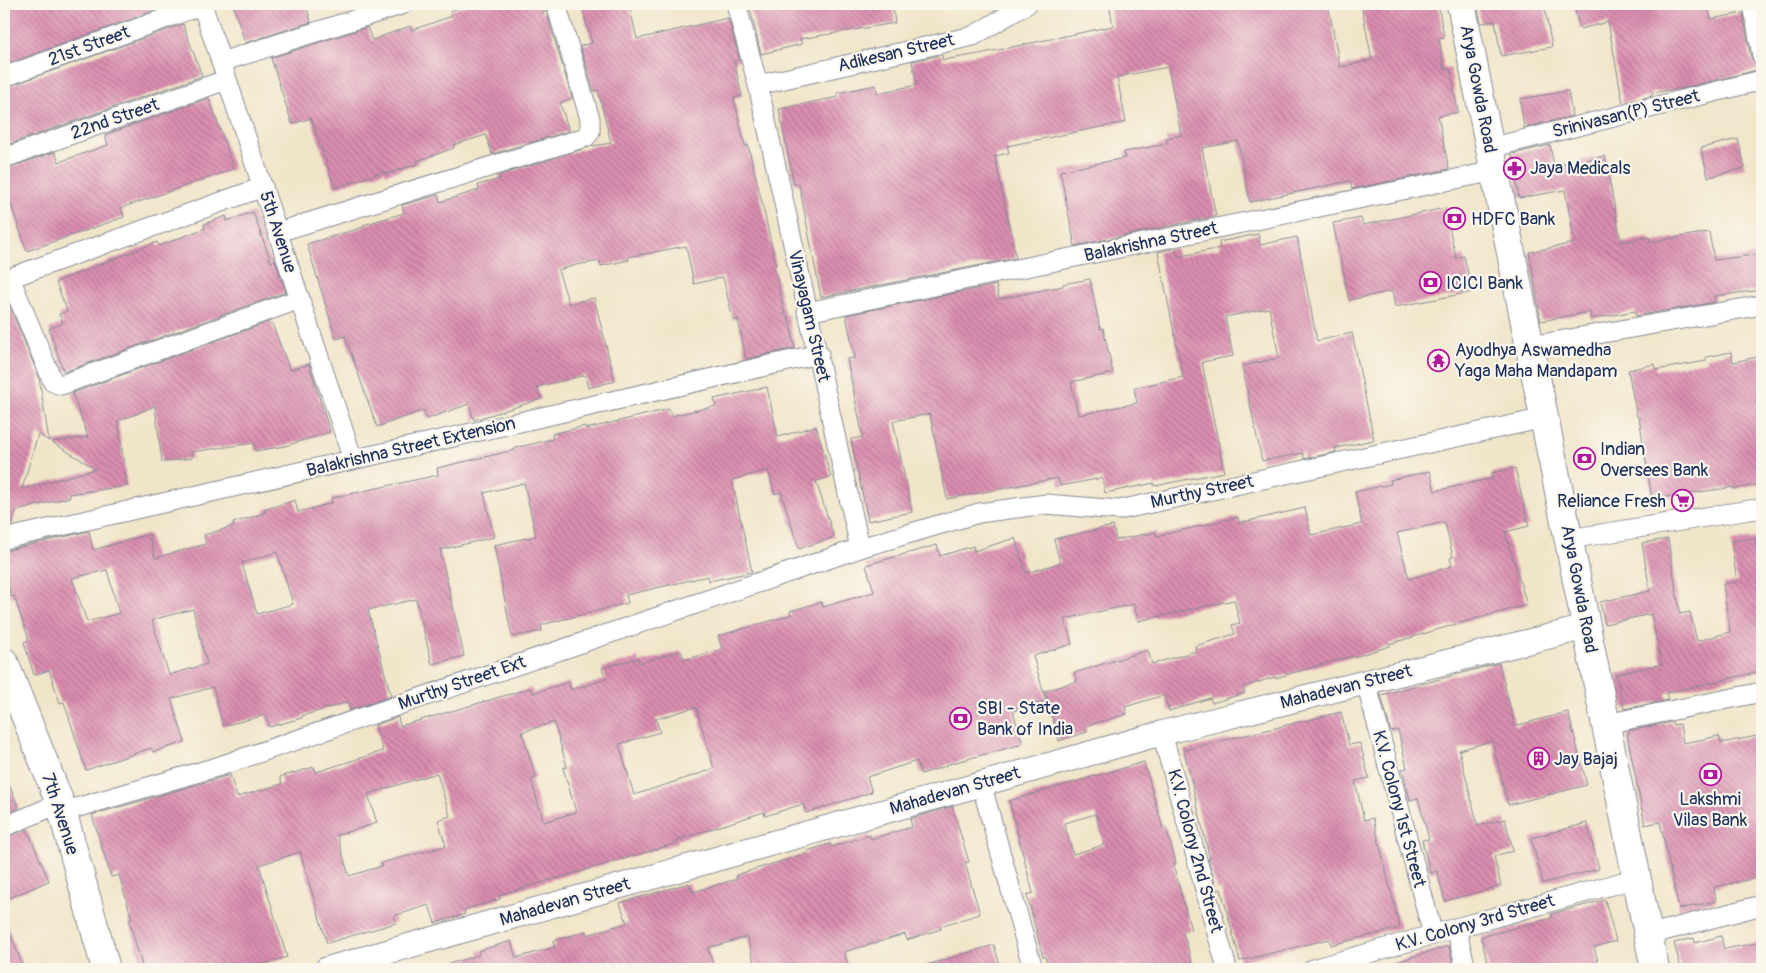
<svg xmlns="http://www.w3.org/2000/svg" width="1766" height="973" viewBox="0 0 1766 973" font-family="Pangolin,sans-serif">
	<style>
		.building { fill: url(#building-back-hatch); fill-rule: evenodd }
		.lines { fill: none; stroke-linecap: round; stroke-linejoin: round }
		.minor-casing { stroke: #868a94; stroke-width: 21 }
		.tertiary-casing { stroke: #868a94; stroke-width: 26 }
		.secondary-casing { stroke: #868a94; stroke-width: 30 }
		.minor { stroke: #fff; stroke-width: 19 }
		.tertiary { stroke: #fff; stroke-width: 24 }
		.secondary { stroke: #fff; stroke-width: 28 }
		.labels { text-anchor: middle; dominant-baseline: central; stroke-width: 4.5; stroke-linejoin: round; paint-order: stroke }
		.street-label { font-size: 18px; fill: #1b2f5e; stroke: #fbf7ec }
		.poi-label { font-size: 18px; fill: #1b2f5e; stroke: #fbf7ec; text-anchor: start }
	</style>
	<defs>
		<pattern id="building-back-hatch" width="6" height="6" patternUnits="userSpaceOnUse" patternTransform="scale(1.25)"><rect width="6" height="6" fill="#db8eb0"/><path d="M-1 5l2 2M0 0l6 6M5-1l2 2" fill="none" stroke="#b17492"/></pattern>
	</defs>
	<rect width="100%" height="100%" fill="#fbf7ec"/>
	<filter id="ink" filterUnits="userSpaceOnUse"><feTurbulence type="fractalNoise" baseFrequency=".02" numOctaves="2"/><feDisplacementMap in="SourceGraphic" scale="10" xChannelSelector="R" yChannelSelector="G"/><feConvolveMatrix kernelMatrix="1 2 1 2 8 2 1 2 1" color-interpolation-filters="sRGB"/></filter>
	<filter id="wash" filterUnits="userSpaceOnUse"><feTurbulence type="fractalNoise" baseFrequency=".0096" numOctaves="4" result="noise"/><feDisplacementMap in="SourceGraphic" scale="20" xChannelSelector="R" yChannelSelector="G"/><feGaussianBlur stdDeviation="1.12" result="paint"/><feColorMatrix in="noise" values="0 0 0 0 0 0 0 0 0 0 0 0 0 0 0 0 0 1.4 0 .05"/><feComposite in="paint" operator="in"/></filter>
	<g filter="url(#wash)">
		<rect width="100%" height="100%" fill="#f1e5c9"/>
		<g id="blocks">
			<!-- building -->
			<g class="building">
				<path d="M4,4H173L4,65Z"/>
				<path d="M233,4H306L311,22L245,43Z"/>
				<path d="M470,4H539L542,13L546,11L572,98L560,103L569,131L492,154L486,135L453,145L454,148L417,161L418,164L386,174L385,171L335,188L311,118L292,124L271,58L367,27L372,40L410,26L412,30L452,16L450,11Z"/>
				<path d="M581,4H629L637,39L728,18L740,60L734,61L742,96L734,98L745,146L748,145L760,194L776,265L774,266L785,315H788L795,348L746,359L738,319L733,320L723,277L694,284L686,246L628,257L629,260L601,266L600,261L576,265L558,270L569,304L594,298L615,381L588,388L585,375L537,387L541,399L474,420L469,404L427,419L424,410L377,427L345,336L336,339L307,244L364,227L363,225L404,213L402,205L438,195L440,202L479,190L478,185L500,179L499,175L592,146L611,143L598,90L594,91L580,46L592,43Z"/>
				<path d="M749,4H892L895,23L800,39L802,44L761,54Z"/>
				<path d="M1109,4H1328L1340,67L1372,60L1361,4H1410L1411,7L1438,4L1444,37L1439,38L1444,69L1450,68L1458,112L1438,116L1449,169L1352,189L1350,181L1250,202L1238,141L1202,148L1216,216L1075,246L1060,171L1125,158L1124,152L1167,144L1166,138L1181,135L1168,67L1117,77L1126,122L1007,146L1009,153L995,156L1016,258L821,297L799,184H794L779,109L838,97L837,93L876,85L877,93L917,85L912,61L942,55L943,60L979,54L1113,26Z"/>
				<path d="M1477,4H1544L1552,47L1501,56L1495,21L1481,23Z"/>
				<path d="M1573,4H1707L1711,19L1743,13L1751,58L1757,66V70L1684,88L1652,93V96L1623,103L1608,22L1580,29Z"/>
				<path d="M183,24L202,76L4,146V88Z"/>
				<path d="M1568,91L1572,116L1524,128L1520,99Z"/>
				<path d="M209,98L234,169L121,208L124,217L27,251L4,184V169L55,152L59,162L108,145L105,135Z"/>
				<path d="M1738,139L1745,168L1708,177L1701,148Z"/>
				<path d="M1550,145L1554,166L1605,156L1621,242L1649,237L1650,242L1709,232L1714,260L1762,254V290L1714,296L1715,302L1636,316L1635,311L1591,319L1590,312L1541,321L1529,252L1575,243L1565,190L1519,198L1512,154Z"/>
				<path d="M1445,208L1456,258L1464,256L1472,292L1395,307L1392,291L1349,300L1333,223L1361,218L1363,225Z"/>
				<path d="M253,212L271,262L275,260L286,292L64,372L49,329L63,323L59,314L67,311L56,282L157,242L159,246L205,228L204,224L226,216L227,221Z"/>
				<path d="M1258,234L1260,245L1297,237L1317,341L1352,333L1374,440L1335,448L1336,452L1304,459L1303,453L1262,461L1242,366L1279,358L1269,308L1225,317L1233,356L1202,362L1224,472L1154,486V483L1105,493L1102,478L1060,486L1058,478L947,499L930,414L893,421L912,512L868,521L851,439L863,437L847,359L855,358L846,315L996,285L999,299L1063,286V284L1090,279L1100,329L1103,328L1113,373L1071,382L1078,415L1137,403L1134,388L1183,377L1158,252L1176,248L1177,257L1220,248L1219,242Z"/>
				<path d="M4,292L39,377L49,441L38,434L22,489L96,469L52,442L88,437L72,393L271,321L290,370L309,364L330,432L285,446L255,451L254,443L191,452L192,458L162,462L155,406L118,421L127,486L69,494L70,497L16,511L12,526L4,528Z"/>
				<path d="M1731,352L1733,362L1762,356V402L1756,403L1762,436V484L1734,489V487L1652,499L1639,417H1637L1628,370L1655,364L1656,370L1706,361V357Z"/>
				<path d="M767,387L778,437L816,426L831,477L816,481L834,537L799,549L781,492L775,494L768,470L732,480L752,572L709,581L708,576L626,595L628,603L541,625L542,631L512,637L494,545L536,536L524,483L484,493L494,537L440,550L464,656L432,664L416,599L368,610L391,696L350,710L348,702L302,716V718L269,727L266,715L223,726L213,687L171,699L185,742L153,752L151,748L86,770L64,702L60,703L49,670L34,675L24,642L29,640L14,596L11,597L4,564V551L89,531L93,550L149,534L155,558L206,544L204,535L234,526L233,523L265,513L264,510L295,500L298,512L332,503L331,498L438,475L437,468L515,450V448L553,439L552,434L585,426L586,429L669,409L671,416L716,406L714,399ZM277,552L293,604L257,614L242,563ZM107,570L119,613L87,622L72,578ZM193,609L207,664L169,675L152,620Z"/>
				<path d="M1515,468L1529,526L1505,532L1527,605L1460,623L1389,644L1390,646L1354,657L1353,656L1320,665L1275,678V677L1243,687L1245,693L1212,703L1210,698L1169,711L1164,695L1125,707L1127,714L1085,726L1087,732L1059,741L1045,691L1077,681L1074,673L1148,650L1152,664L1196,651L1195,646L1235,634L1232,625L1240,623L1234,600L1138,621L1134,604L1065,619L1072,644L1033,656L1046,701L1013,711L1023,744L945,765L946,766L921,774L917,761L867,777L872,792L806,813L803,804L765,816L764,812L677,840L678,843L499,895L500,899L464,910L465,914L435,923L429,905L394,916L396,923L327,943L300,852L259,865L287,957L247,969H143L129,920L132,919L119,875L111,877L92,815L230,775L237,797L282,784L280,777L314,767L316,772L383,751L375,725L398,717L400,726L531,688L533,693L569,682L571,690L606,679L602,668L638,658L639,663L681,651L684,660L722,649L718,636L791,615L790,611L821,602L823,607L874,592L866,565L937,545L940,556L973,546L974,551L1015,538L1026,573L1060,563L1054,539L1113,526L1116,540L1156,532L1157,536L1238,517L1239,523L1305,508L1311,535L1362,524L1355,492L1391,484L1390,480L1430,471L1435,491L1493,478L1491,473ZM1445,522L1453,557L1450,558L1452,566L1409,579L1397,533ZM696,707L714,769L634,795L619,744L660,732L656,719ZM554,722L567,767L563,768L576,812L544,822L531,780L536,778L522,732ZM437,773L450,816L438,820L446,846L381,863L382,866L349,876L337,835L377,823L368,794Z"/>
				<path d="M1755,538L1760,573H1758L1762,602V671L1666,693L1668,700L1624,709L1616,674L1662,664L1651,614L1605,624L1600,602L1650,591L1642,543L1668,539L1680,614L1690,612L1697,641L1730,632L1723,584L1737,582L1731,541Z"/>
				<path d="M1499,663L1515,726L1568,712L1587,785L1508,805L1492,741L1459,750L1478,826L1505,819L1513,851L1494,856L1501,886L1445,901L1437,871L1430,873L1422,840L1429,839L1418,798L1410,800L1402,769L1407,768L1398,730L1391,732L1381,695Z"/>
				<path d="M1341,712L1349,745L1360,743L1369,778L1355,781L1364,820L1373,818L1400,928L1331,945L1329,939L1240,961L1221,889L1217,890L1208,859H1210L1184,750Z"/>
				<path d="M1672,722L1673,725L1680,724L1683,743L1719,736L1721,743L1762,735V877L1714,887L1716,901L1679,909L1660,822L1645,825L1627,734H1629V731Z"/>
				<path d="M1144,762L1163,829L1166,828L1176,863L1173,864L1191,930L1183,932L1194,969H1125L1124,965L1109,969H1049L1045,956L1043,957L1027,895L1033,893L1009,801ZM1096,814L1104,845L1073,854L1064,823Z"/>
				<path d="M4,773L19,808L4,815Z"/>
				<path d="M952,806L969,862L965,863L980,914L940,926L941,929L907,940L905,934L844,952L849,969H756L747,937L708,948L713,965L700,969H445V965L479,955L478,951L511,941L516,958L555,947L553,941L586,931L587,935L627,923L620,903L689,883L692,892L737,879L736,875L808,853L807,851L830,844L831,847L870,835L871,839L912,827L910,819Z"/>
				<path d="M1587,823L1599,869L1543,883L1531,838Z"/>
				<path d="M27,829L49,881L4,900V838Z"/>
				<path d="M1605,900L1616,941L1594,947L1600,969H1489L1481,937L1552,918L1551,914Z"/>
				<path d="M4,920H5L24,969H4Z"/>
				<path d="M1721,936L1724,949L1762,942V969H1681L1674,943L1694,938L1695,943Z"/>
				<path d="M994,945L1001,969H928L927,965Z"/>
				<path d="M1449,946L1454,969H1387L1386,965Z"/>
			</g>
		</g>
	</g>
	<g filter="url(#ink)">
		<use href="#blocks" fill-opacity="0" stroke="#868a94" stroke-width="1"/>
		<g class="lines">
			<defs>
				<g id="minor">
					<path d="M202,4L353,460"/>
					<path d="M736,4L758,85L860,548"/>
					<path d="M1753,4L1762,56"/>
					<path d="M221,62L404,4"/>
					<path d="M4,77L202,5"/>
					<path d="M758,85L973,36L1027,4"/>
					<path d="M1490,148L1762,80"/>
					<path d="M4,158L226,80"/>
					<path d="M278,232L586,137L590,132V119L556,4"/>
					<path d="M10,278L53,382L61,385L300,299"/>
					<path d="M4,280L263,187"/>
					<path d="M807,312L1495,171"/>
					<path d="M1530,346L1762,305"/>
					<path d="M4,539L819,354"/>
					<path d="M1569,539L1762,508"/>
					<path d="M1366,682L1433,935"/>
					<path d="M1606,724L1762,692"/>
					<path d="M1162,733L1227,969"/>
					<path d="M981,783L1033,969"/>
					<path d="M62,812L220,766L860,548L979,513L1046,504L1119,510L1545,418"/>
					<path d="M4,827L60,803"/>
					<path d="M1456,928L1466,969"/>
					<path d="M1648,935L1762,905"/>
					<path d="M1313,969L1456,928L1637,878"/>
				</g>
				<path id="tertiary" d="M327,969L1162,733L1587,627"/>
				<g id="secondary">
					<path d="M1461,4L1655,969"/>
					<path d="M4,662L60,803L106,969"/>
				</g>
			</defs>
			<!-- minor casing -->
			<use href="#minor" class="minor-casing"/>
			<!-- tertiary casing -->
			<use href="#tertiary" class="tertiary-casing"/>
			<!-- secondary casing -->
			<use href="#secondary" class="secondary-casing"/>
			<!-- minor -->
			<use href="#minor" class="minor"/>
			<!-- tertiary -->
			<use href="#tertiary" class="tertiary"/>
			<!-- secondary -->
			<use href="#secondary" class="secondary"/>
		</g>
	</g>
	<!-- icons -->
	<defs>
		<symbol id="pharmacy-ring" viewBox="-11 -11 22 22"><circle r="9.5" fill="#fbf7ec" stroke="#b5179e" stroke-width="1.5"/><path d="M-2-6h4v4h4v4h-4v4h-4v-4h-4v-4h4Z" fill="#b5179e"/></symbol>
		<symbol id="bank-ring" viewBox="-11 -11 22 22"><circle r="9.5" fill="#fbf7ec" stroke="#b5179e" stroke-width="1.5"/><path d="M-6-4H6V4H-6ZM0-2.3a2.3 2.3 0 1 0 0 4.6a2.3 2.3 0 1 0 0-4.6Z" fill="#b5179e"/></symbol>
		<symbol id="temple-ring" viewBox="-11 -11 22 22"><circle r="9.5" fill="#fbf7ec" stroke="#b5179e" stroke-width="1.5"/><path d="M0-6L5-2H3V0L6.5 2.5H4V6H1.5V3h-3V6H-4V2.5H-6.5L-3 0V-2H-5Z" fill="#b5179e"/></symbol>
		<symbol id="supermarket-ring" viewBox="-11 -11 22 22"><circle r="9.5" fill="#fbf7ec" stroke="#b5179e" stroke-width="1.5"/><path d="M-6-5.5h2.5l.6 2H6L4.5 2H-2.5L-4.4-4H-6ZM-1.5 3.2a1.3 1.3 0 1 0 .1 0ZM3 3.2a1.3 1.3 0 1 0 .1 0Z" fill="#b5179e"/></symbol>
		<symbol id="building-ring" viewBox="-11 -11 22 22"><circle r="9.5" fill="#fbf7ec" stroke="#b5179e" stroke-width="1.5"/><path d="M-4-6H4V6H1V3H-1V6H-4ZM-2.5-4.3h1.7v1.8h-1.7ZM.8-4.3h1.7v1.8H.8ZM-2.5-1h1.7V.8h-1.7ZM.8-1h1.7V.8H.8Z" fill="#b5179e"/></symbol>
	</defs>
	<g fill-rule="evenodd">
		<use href="#pharmacy-ring" x="1502" y="156" width="25" height="25"/>
		<use href="#bank-ring" x="1442" y="206" width="25" height="25"/>
		<use href="#bank-ring" x="1418" y="270" width="25" height="25"/>
		<use href="#temple-ring" x="1426" y="348" width="25" height="25"/>
		<use href="#bank-ring" x="1572" y="446" width="25" height="25"/>
		<use href="#supermarket-ring" x="1670" y="488" width="25" height="25"/>
		<use href="#bank-ring" x="948" y="706" width="25" height="25"/>
		<use href="#building-ring" x="1526" y="746" width="25" height="25"/>
		<use href="#bank-ring" x="1698" y="762" width="25" height="25"/>
	</g>
	<g class="labels">
		<!-- street labels -->
		<g class="street-label">
			<text transform="translate(89 46) rotate(-20)">21st Street</text>
			<text transform="translate(896 53) rotate(-13)">Adikesan Street</text>
			<text transform="translate(1478 89) rotate(79)">Arya Gowda Road</text>
			<text transform="translate(1626 114) rotate(-14)">Srinivasan(P) Street</text>
			<text transform="translate(115 119) rotate(-19)">22nd Street</text>
			<text transform="translate(278 232) rotate(72)">5th Avenue</text>
			<text transform="translate(1151 242) rotate(-12)">Balakrishna Street</text>
			<text transform="translate(809 316) rotate(77)">Vinayagam Street</text>
			<text transform="translate(411 447) rotate(-13)">Balakrishna Street Extension</text>
			<text transform="translate(1202 492) rotate(-12)">Murthy Street</text>
			<text transform="translate(1579 589) rotate(79)">Arya Gowda Road</text>
			<text transform="translate(462 683) rotate(-19)">Murthy Street Ext</text>
			<text transform="translate(1346 687) rotate(-14)">Mahadevan Street</text>
			<text transform="translate(955 791) rotate(-16)">Mahadevan Street</text>
			<text transform="translate(1399 809) rotate(75)">K.V. Colony 1st Street</text>
			<text transform="translate(60 814) rotate(72)">7th Avenue</text>
			<text transform="translate(1195 851) rotate(75)">K.V. Colony 2nd Street</text>
			<text transform="translate(565 902) rotate(-16)">Mahadevan Street</text>
			<text transform="translate(1475 923) rotate(-16)">K.V. Colony 3rd Street</text>
		</g>
		<!-- poi labels -->
		<g class="poi-label">
			<text x="1530" y="168">Jaya Medicals</text>
			<text x="1471" y="219">HDFC Bank</text>
			<text x="1446" y="283">ICICI Bank</text>
			<text x="1455" y="350">Ayodhya Aswamedha<tspan x="1455" dy="21">Yaga Maha Mandapam</tspan></text>
			<text x="1600" y="449">Indian<tspan x="1600" dy="21">Oversees Bank</tspan></text>
			<text x="1666" y="501" text-anchor="end">Reliance Fresh</text>
			<text x="977" y="708">SBI - State<tspan x="977" dy="21">Bank of India</tspan></text>
			<text x="1554" y="759">Jay Bajaj</text>
			<text x="1710" y="799" text-anchor="middle">Lakshmi<tspan x="1710" dy="21">Vilas Bank</tspan></text>
		</g>
	</g>
	<!-- margin -->
	<rect width="1766" height="973" fill="none" stroke="#fbf7ec" stroke-width="20"/>
</svg>
